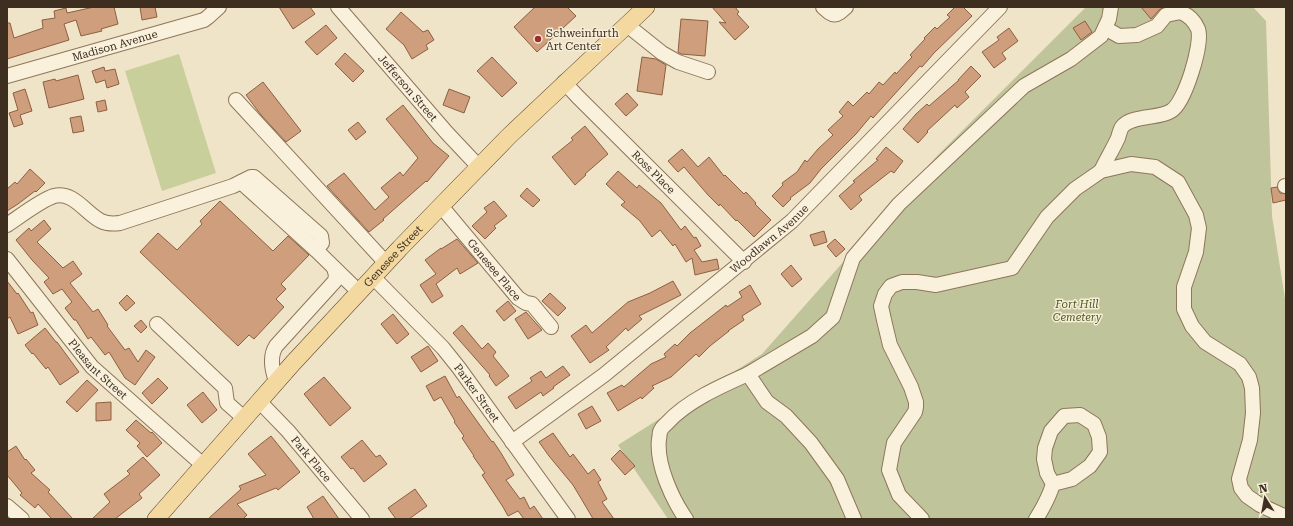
<svg xmlns="http://www.w3.org/2000/svg" width="1293" height="526" viewBox="0 0 1293 526" font-family="'Roboto Serif',serif">
	<style>
		.green { fill: #c9cf9b }
		.cemetery { fill: #bfc49a }
		.building { fill: #cf9f7d; stroke: #8d5f41 }
		.lines { fill: none; stroke-linecap: round; stroke-linejoin: round }
		.minor-casing { stroke: #8d765c; stroke-width: 16 }
		.major-casing { stroke: #5b4430; stroke-width: 18 }
		.minor { stroke: #faf1dc; stroke-width: 14 }
		.major { stroke: #f3d9a0; stroke-width: 17 }
		.poi-dot { fill: #9e2a2b; stroke: #f7eed8; stroke-width: 1.5 }
		.labels { text-anchor: middle; dominant-baseline: central; stroke-width: 3; stroke-linejoin: round; paint-order: stroke }
		.poi-label { font-size: 11px; fill: #3d2e20; stroke: #f7eed8; text-anchor: start }
		.street-label { font-size: 11px; fill: #3d2e20; stroke: #f7eed8 }
		.park-label { font-size: 11px; font-style: italic; fill: #4d5a26; stroke: #f7eed8 }
	</style>
	<rect width="100%" height="100%" fill="#f0e4c8"/>
	<!-- green -->
	<path class="green" d="M179,54L216,173L162,191L125,71Z"/>
	<!-- cemetery -->
	<path class="cemetery" d="M1086,7H1253L1266,21L1272,216L1286,305V519H668L618,445L762,354L935,158Z"/>
	<!-- building -->
	<g class="building">
		<path d="M94,7H114L118,24L101,29L102,31L81,36L76,20L64,24L69,40L7,59V23H10L14,38L43,28L42,20L55,18L54,11L66,8L67,13Z"/>
		<path d="M140,7H155L157,17L142,20Z"/>
		<path d="M279,7H310L315,14L293,29Z"/>
		<path d="M535,7H567L576,16L537,52L514,27Z"/>
		<path d="M712,7H735L739,12L737,14L749,27L735,40L719,22L726,23Z"/>
		<path d="M955,7H963L972,16L934,53L922,67L920,66L873,118L871,116L856,134L821,169L810,183L790,198L791,199L783,207L772,196L783,185L782,183L797,172L805,160L807,162L818,149L833,135L828,130L843,116L839,112L848,101L853,106L867,92L869,94L879,82L883,85L895,72L896,74L912,57L910,55L925,39L924,38L935,27L937,29L950,17L947,15Z"/>
		<path d="M1141,7H1164L1159,10L1151,19Z"/>
		<path d="M401,12L423,32L428,30L434,40L426,45L428,49L412,59L404,45L386,29Z"/>
		<path d="M681,19L708,21L705,56L681,54L678,52Z"/>
		<path d="M1085,21L1092,32L1081,40L1073,28Z"/>
		<path d="M326,25L337,38L317,55L305,42Z"/>
		<path d="M1009,28L1018,41L1002,53L1006,59L994,68L982,52L999,40L997,37Z"/>
		<path d="M345,53L364,71L353,82L335,64Z"/>
		<path d="M492,57L517,83L502,97L477,71Z"/>
		<path d="M642,57L656,59L666,65L662,95L637,91Z"/>
		<path d="M971,66L981,76L965,92L969,97L957,108L955,105L940,119L927,131L928,132L918,143L903,129L916,114L927,104L929,106L959,80H958Z"/>
		<path d="M104,67L105,71L115,69L119,84L107,88L105,80L96,83L92,71Z"/>
		<path d="M78,75L84,99L49,108L43,82L55,79L56,81Z"/>
		<path d="M263,82L301,131L286,142L261,115L246,95Z"/>
		<path d="M25,89L32,111L20,115L23,124L14,127L9,113L18,110L13,93Z"/>
		<path d="M449,89L470,97L464,113L443,105Z"/>
		<path d="M627,93L638,105L626,116L615,104Z"/>
		<path d="M105,100L107,110L98,112L96,102Z"/>
		<path d="M403,105L433,143L449,156L427,182L426,181L383,219L384,220L369,232L327,186L344,173L375,210L389,197L381,188L400,172L403,176L418,158L386,119Z"/>
		<path d="M81,116L84,131L73,133L70,118Z"/>
		<path d="M358,122L366,132L356,140L348,130Z"/>
		<path d="M585,126L608,154L585,174L586,175L575,185L552,157L573,140L571,138Z"/>
		<path d="M886,147L903,161L894,173L891,171L859,196L862,200L851,210L839,196L855,182L853,181L878,160L876,159Z"/>
		<path d="M682,149L698,167L709,157L724,176L725,175L744,194L746,192L756,203L755,204L771,220L754,237L737,220L736,221L720,204L719,206L708,195L684,167L678,172L668,161Z"/>
		<path d="M30,169L45,183L36,192L35,191L18,204L7,211V189L15,182L17,184Z"/>
		<path d="M618,171L637,188L639,185L661,203L681,230L685,226L694,238L696,237L701,246L694,250L702,262L717,259L719,269L695,275L692,258L686,262L675,244L673,246L660,230L652,237L640,221L621,205L625,202L606,184Z"/>
		<path d="M1277,187L1280,193L1286,194V200L1273,203L1271,188Z"/>
		<path d="M527,188L540,200L533,207L520,196Z"/>
		<path d="M220,201L273,251L288,236L309,255L281,284L286,289L276,299L284,307L254,339L249,335L238,346L140,252L158,233L177,250L202,224L200,221Z"/>
		<path d="M494,201L507,216L494,226L496,228L485,239L472,226L487,212L484,208Z"/>
		<path d="M44,220L51,229L37,242L63,268L73,261L82,274L70,283L93,312L98,309L108,325L107,326L125,350L129,348L138,362L146,350L155,357L135,385L125,378L109,352L105,355L91,337L88,339L76,320H74L65,308L72,302L62,289L53,294L44,282L49,278L32,260L16,240L29,228L31,231Z"/>
		<path d="M824,231L827,242L814,246L810,235Z"/>
		<path d="M457,239L478,263L460,274L457,268L436,284L443,296L432,303L420,285L436,274L425,260L441,248V249Z"/>
		<path d="M835,239L845,249L836,257L827,246Z"/>
		<path d="M791,265L802,279L792,287L781,274Z"/>
		<path d="M7,281L17,294L18,293L31,313L33,312L38,325L18,334L10,317L7,319Z"/>
		<path d="M673,281L681,295L639,316L642,319L628,331L626,328L606,347L609,350L590,363L571,336L586,325L592,333L628,302L650,293Z"/>
		<path d="M750,285L761,304L742,316L744,320L728,331H729L710,346L699,357L696,354L671,377L652,386L654,388L642,399L641,397L618,411L607,393L622,385L624,387L651,364L666,357L664,354L675,344L677,346L690,333L726,305L727,307L742,297L739,292Z"/>
		<path d="M550,293L566,308L558,316L542,301Z"/>
		<path d="M127,295L135,303L126,311L119,303Z"/>
		<path d="M508,301L516,311L504,321L496,311Z"/>
		<path d="M526,312L542,330L528,339L515,319Z"/>
		<path d="M393,314L409,334L397,344L381,324Z"/>
		<path d="M141,320L147,327L141,333L134,326Z"/>
		<path d="M462,325L482,349L488,343L496,352L493,356L509,376L496,386L489,376L490,375L453,333Z"/>
		<path d="M45,328L56,342H57L79,372L60,385L48,367L46,369L33,353L32,354L25,345Z"/>
		<path d="M428,346L438,361L421,372L411,357Z"/>
		<path d="M563,366L570,375L553,387L554,388L543,396L541,392L516,409L508,397L532,381L530,378L541,371L546,378Z"/>
		<path d="M445,376L457,398L459,396L492,442L493,441L501,453L514,475L506,480L520,499L524,497L530,509L534,506L543,519H524L518,511L508,516L503,507L482,475L485,473L473,456H474L462,438L464,436L454,422L455,421L441,397L434,401L426,386Z"/>
		<path d="M324,377L351,408L330,426L304,394Z"/>
		<path d="M158,378L168,388L152,404L142,393Z"/>
		<path d="M87,380L98,390L77,412L66,402Z"/>
		<path d="M203,392L217,410L202,423L187,405Z"/>
		<path d="M111,402V420L96,421V403Z"/>
		<path d="M592,406L601,421L586,429L578,414Z"/>
		<path d="M136,420L151,433L152,432L162,443L147,457L137,446L140,443L126,430Z"/>
		<path d="M553,433L570,457L573,454L588,474L594,469L601,480L598,482L607,499L602,502L614,519H593L592,517L582,500L573,485L549,456L539,442Z"/>
		<path d="M271,436L300,472L278,490L276,488L237,504L247,515L243,519H208L241,489L239,486L266,475L248,454Z"/>
		<path d="M362,440L376,457L380,455L387,464L364,482L353,468L351,469L341,457Z"/>
		<path d="M16,446L25,460L26,459L35,470L31,473L50,490L48,492L73,519H52L38,504L35,508L20,495L22,493L7,475V452Z"/>
		<path d="M620,450L635,466L625,475L611,459Z"/>
		<path d="M143,457L160,475L139,494L142,498L115,519H92L110,502L104,494L130,474L127,471Z"/>
		<path d="M415,489L427,506L409,519H396L388,508Z"/>
		<path d="M323,496L339,519H314L307,507Z"/>
	</g>
	<g class="lines">
		<defs>
			<g id="minor">
				<path id="s1" d="M338,7L447,133L479,167"/>
				<path d="M823,7C834,17 835,17 846,7"/>
				<path d="M627,25L662,53L678,62L708,72"/>
				<path id="s2" d="M7,76L204,20L208,17L219,7"/>
				<path id="s3" d="M564,82L578,97L744,262"/>
				<path d="M236,100L386,263"/>
				<path d="M1101,171C1106,160 1113,149 1118,138C1119,135 1120,130 1122,127C1131,115 1159,119 1171,111C1185,103 1203,43 1198,29C1194,20 1189,16 1181,12L1166,15L1157,26L1137,35L1119,36L1105,28"/>
				<path d="M241,182L316,250L359,292"/>
				<path d="M1285,186H1286"/>
				<path id="s4" d="M441,206L518,298L526,303L532,304L551,327"/>
				<path d="M7,225C19,217 41,200 54,196C74,191 86,214 101,221C107,224 113,224 120,223L233,186L251,177H254L321,236L322,243L316,250"/>
				<path id="s5" d="M7,259L92,367L203,465"/>
				<path id="s6" d="M373,277L443,348L459,368L568,519"/>
				<path d="M157,324L225,388L227,403L244,418"/>
				<path d="M276,381C272,370 269,357 276,346L335,281L336,275L334,268"/>
				<path id="s7" d="M259,401L288,431L362,519"/>
				<path id="s8" d="M512,442L604,375L792,221L1000,7"/>
				<path d="M7,506L22,519"/>
				<path d="M686,519C672,499 656,464 659,439C660,436 659,432 661,430C662,427 665,425 667,423C687,401 721,386 748,374"/>
				<path d="M854,519L837,479L811,443L786,416L767,402L748,374L812,336L833,317L853,258L899,204L1024,86L1071,59L1101,36L1109,19L1111,7"/>
				<path d="M922,519L899,495L889,470L894,443L915,412L916,407V402L911,387L890,345L884,320L881,306L885,294L891,286L902,282H917L936,285L1012,268L1047,217L1075,189L1101,171L1131,164L1155,167L1178,182L1196,215L1199,228L1196,252L1184,287V309L1192,326L1205,342L1240,364L1249,377L1252,388L1253,413L1250,440L1239,479L1241,488L1247,496L1260,505L1284,516L1286,519"/>
				<path d="M1036,519C1043,508 1049,497 1053,484L1047,473L1044,459L1045,448L1051,431L1064,416L1080,415L1094,424L1099,437L1100,452L1090,466L1072,479L1053,484"/>
			</g>
			<g id="major">
				<path id="s9" d="M156,519L293,363L400,248L509,136L646,7"/>
			</g>
		</defs>
		<!-- minor casing -->
		<use href="#minor" class="minor-casing"/>
		<!-- major casing -->
		<use href="#major" class="major-casing"/>
		<!-- minor -->
		<use href="#minor" class="minor"/>
		<!-- major -->
		<use href="#major" class="major"/>
	</g>
	<!-- markers -->
	<circle class="poi-dot" cx="538" cy="39" r="4"/>
	<g class="labels">
		<!-- poi labels -->
		<g class="poi-label">
			<text x="546" y="33">Schweinfurth<tspan x="546" dy="13">Art Center</tspan></text>
		</g>
		<!-- street labels -->
		<g class="street-label">
			<text stroke="none"><textPath href="#s2" startOffset="112">Madison Avenue</textPath></text>
			<text stroke="none"><textPath href="#s1" startOffset="107">Jefferson Street</textPath></text>
			<text stroke="none"><textPath href="#s3" startOffset="127">Ross Place</textPath></text>
			<text stroke="none"><textPath href="#s8" startOffset="328">Woodlawn Avenue</textPath></text>
			<text stroke="none"><textPath href="#s9" startOffset="354">Genesee Street</textPath></text>
			<text stroke="none"><textPath href="#s4" startOffset="83">Genesee Place</textPath></text>
			<text stroke="none"><textPath href="#s5" startOffset="143">Pleasant Street</textPath></text>
			<text stroke="none"><textPath href="#s6" startOffset="156">Parker Street</textPath></text>
			<text stroke="none"><textPath href="#s7" startOffset="78">Park Place</textPath></text>
		</g>
		<!-- park labels -->
		<g class="park-label">
			<text x="1077" y="304">Fort Hill<tspan x="1077" dy="13">Cemetery</tspan></text>
		</g>
	</g>
	<!-- border -->
	<rect width="1293" height="526" fill="none" stroke="#3d2e20" stroke-width="16"/>
	<!-- north arrow -->
	<g transform="translate(1265 498) rotate(349)" stroke="#f7eed8" stroke-width="3" paint-order="stroke">
	<path d="M0-3L7 15L0 10L-7 15Z" fill="#3d2e20"/>
	<text y="-6" font-size="11" font-weight="bold" text-anchor="middle" fill="#3d2e20">N</text>
	</g>
</svg>
